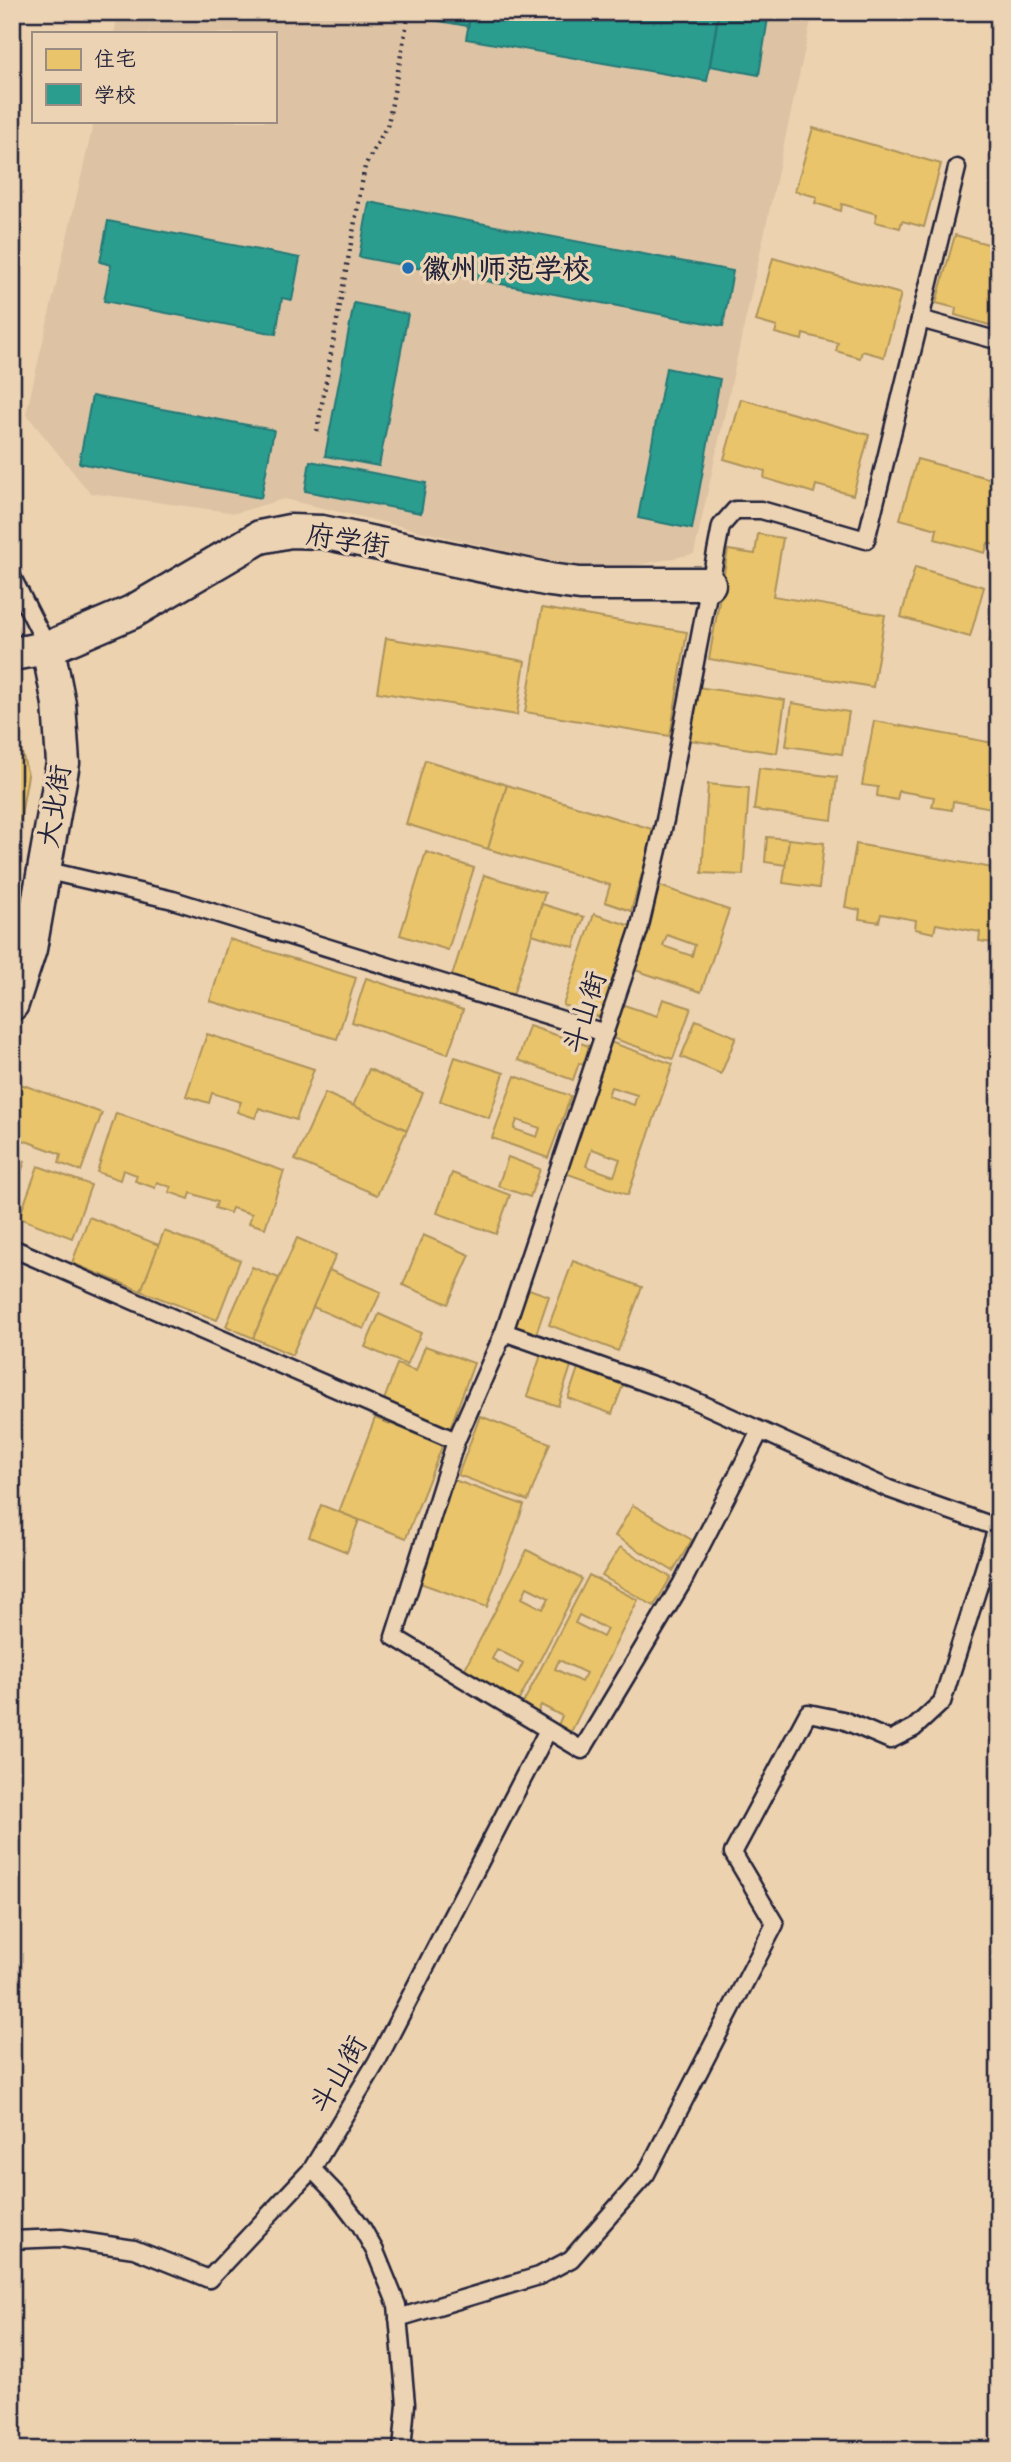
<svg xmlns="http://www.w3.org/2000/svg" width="1011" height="2462" viewBox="0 0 1011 2462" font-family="Caveat,'LXGW WenKai TC',sans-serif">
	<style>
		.built { fill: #ddc3a3 }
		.homes { fill: #e9c46a; stroke: #ad935c; stroke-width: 2; fill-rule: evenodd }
		.schools { fill: #2a9d8f; stroke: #287876; stroke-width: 2 }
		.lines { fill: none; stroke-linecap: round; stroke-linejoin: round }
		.service-casing { stroke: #22223b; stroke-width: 21 }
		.minor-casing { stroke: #22223b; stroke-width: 37 }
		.path { stroke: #22223b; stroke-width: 4.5; stroke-dasharray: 2 5; stroke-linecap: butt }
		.service { stroke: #ebd3b3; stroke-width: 16 }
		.minor { stroke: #ebd3b3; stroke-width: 32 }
		.poi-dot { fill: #1f6fb2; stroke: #ebd3b3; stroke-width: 2.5 }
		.labels { text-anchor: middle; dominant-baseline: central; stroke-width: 7; stroke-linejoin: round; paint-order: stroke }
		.poi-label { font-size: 28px; font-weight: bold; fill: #22223b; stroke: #ebd3b3; text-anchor: start }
		.street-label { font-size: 28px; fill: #22223b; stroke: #ebd3b3 }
	</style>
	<rect width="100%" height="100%" fill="#edd2b0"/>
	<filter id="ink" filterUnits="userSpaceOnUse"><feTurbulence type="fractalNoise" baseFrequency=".0143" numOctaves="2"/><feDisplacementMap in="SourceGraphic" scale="14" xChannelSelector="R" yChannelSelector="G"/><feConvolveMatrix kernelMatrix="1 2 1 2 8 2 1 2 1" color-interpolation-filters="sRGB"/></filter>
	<g filter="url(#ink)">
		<!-- built -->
		<path class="built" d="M119,12H813L694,554L599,573L284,499L236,513L90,493L26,414L94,121H275V33H114Z"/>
		<!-- homes -->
		<g class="homes">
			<path d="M813,128L941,164L924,227L902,221L900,228L875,222L877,214L842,204L841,211L815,203L817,197L795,191Z"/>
			<path d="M955,235L999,247V320L996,327L955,315L956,308L936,303Z"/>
			<path d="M773,258L901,294L884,357L862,351L860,358L836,351L838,343L803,334L802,340L775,333L777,327L756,321Z"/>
			<path d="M741,399L869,435L853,495L816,485L814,493L764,478L765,471L724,459Z"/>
			<path d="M917,459L999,481V546L988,543L985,553L935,539L937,529L900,519Z"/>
			<path d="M758,534L783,538L773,596L885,615L873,687L709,659L728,550L755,554Z"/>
			<path d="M915,567L984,587L970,637L901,617Z"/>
			<path d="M542,608L687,632L670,736L525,712Z"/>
			<path d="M999,608V646L989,644Z"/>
			<path d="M386,638L525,661L517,715L377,692Z"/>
			<path d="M697,687L785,700L777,753L689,740Z"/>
			<path d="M792,703L849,712L842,754L786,746Z"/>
			<path d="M874,721L999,744V819L998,809L953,801L952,810L932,807L934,797L899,791L897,800L877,796L878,787L862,785Z"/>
			<path d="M12,741L20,746L28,775L20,821L12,819Z"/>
			<path d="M425,760L507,785L488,849L406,824Z"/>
			<path d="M759,768L837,777L832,820L754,810Z"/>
			<path d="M708,784L749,788L743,875L702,873Z"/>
			<path d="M507,785L655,830L631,911L605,902L610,885L488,849Z"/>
			<path d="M767,837L789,839L786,865L765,862Z"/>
			<path d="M789,839L824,843L819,888L783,883Z"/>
			<path d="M856,844L999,869V944L979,941L980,932L936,924L934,933L915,929L916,920L881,914L879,922L859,919L860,910L845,907Z"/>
			<path d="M426,852L474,868L448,950L400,935Z"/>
			<path d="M484,875L545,893L513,995L452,976Z"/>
			<path d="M660,886L729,910L701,992L632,969ZM667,935L695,945L692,956L663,946Z"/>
			<path d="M542,904L584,917L574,947L532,934Z"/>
			<path d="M594,914L634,927L602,1018L563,1005Z"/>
			<path d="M229,939L356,978L337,1039L210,1001Z"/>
			<path d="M366,978L463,1010L448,1054L352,1022Z"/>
			<path d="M663,999L691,1008L673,1059L609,1037L621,1004L657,1016Z"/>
			<path d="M696,1020L736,1037L721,1074L681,1057Z"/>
			<path d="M529,1026L589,1046L583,1065L579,1063L573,1080L518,1060Z"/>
			<path d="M207,1034L314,1069L296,1120L259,1108L255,1118L237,1112L241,1102L212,1093L209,1103L186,1096Z"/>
			<path d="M607,1041L673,1064L628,1195L562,1172ZM611,1087L637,1095L634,1105L608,1096ZM592,1149L620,1159L614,1176L586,1166Z"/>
			<path d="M455,1057L504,1073L489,1118L440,1101Z"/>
			<path d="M369,1069L423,1093L407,1130L353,1106Z"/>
			<path d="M515,1076L571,1096L548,1158L492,1138ZM517,1120L540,1128L537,1137L514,1129Z"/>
			<path d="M12,1081L102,1113L81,1171L59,1163L61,1154L12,1136Z"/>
			<path d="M325,1093L407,1130L377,1195L295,1160Z"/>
			<path d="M116,1113L284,1171L265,1228L249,1223L252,1214L232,1208L230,1213L215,1208L217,1202L191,1193L189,1199L169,1192L171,1187L157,1182L155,1188L135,1181L137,1175L123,1170L120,1180L97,1172Z"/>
			<path d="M12,1156L25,1161L12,1198Z"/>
			<path d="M508,1157L540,1169L530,1197L498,1186Z"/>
			<path d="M38,1166L91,1185L72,1238L19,1218Z"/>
			<path d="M452,1173L510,1195L496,1234L437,1213Z"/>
			<path d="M89,1217L159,1245L141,1291L72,1263Z"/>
			<path d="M164,1231L240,1260L217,1320L141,1291Z"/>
			<path d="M423,1235L470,1255L448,1304L403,1285Z"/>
			<path d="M297,1238L336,1255L292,1355L253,1338Z"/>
			<path d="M573,1261L642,1287L618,1351L549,1325Z"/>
			<path d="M252,1267L279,1278L253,1338L226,1326Z"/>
			<path d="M329,1270L381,1292L364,1329L313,1307Z"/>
			<path d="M526,1288L549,1296L535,1337L512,1330Z"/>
			<path d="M379,1314L421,1333L407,1365L365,1347Z"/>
			<path d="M425,1346L474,1363L450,1428L383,1403L397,1364L416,1371Z"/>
			<path d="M541,1355L571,1366L558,1406L527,1396Z"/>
			<path d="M578,1368L623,1385L612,1414L568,1398Z"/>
			<path d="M480,1416L550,1443L528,1501L458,1475Z"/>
			<path d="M375,1418L443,1444L406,1538L339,1512Z"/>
			<path d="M454,1480L524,1505L487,1607L420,1583L429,1548Z"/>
			<path d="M321,1505L359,1520L347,1552L309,1537Z"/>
			<path d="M633,1505L692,1540L673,1571L615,1536Z"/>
			<path d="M620,1547L671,1577L654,1606L602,1576Z"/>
			<path d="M527,1550L582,1579L518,1702L463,1672ZM527,1587L549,1598L543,1609L522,1598ZM497,1649L523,1663L518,1673L492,1659Z"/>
			<path d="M589,1575L638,1600L571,1732L558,1725L562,1716L541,1705L537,1714L521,1707ZM579,1615L607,1629L603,1637L575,1623ZM559,1660L586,1673L581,1682L555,1669Z"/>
		</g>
		<!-- schools -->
		<g class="schools">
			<path d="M428,12H471L468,26L427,19Z"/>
			<path d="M471,12H700L718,15L707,81L466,39Z"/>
			<path d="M719,12H769L759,75L710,66Z"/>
			<path d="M369,202L733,271L723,326L359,257Z"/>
			<path d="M108,221L300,258L292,300L282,298L276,334L104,301L111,265L100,262Z"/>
			<path d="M354,303L408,314L379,466L325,456Z"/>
			<path d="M666,368L720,379L692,529L638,518Z"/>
			<path d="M92,396L274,430L261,498L79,463Z"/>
			<path d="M310,461L426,483L421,513L305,491Z"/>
		</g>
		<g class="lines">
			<defs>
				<g id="service">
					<path d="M920,319L999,341"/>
					<path d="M12,577L48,648"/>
					<path d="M44,870L173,900L605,1033"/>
					<path d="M12,1248L456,1441"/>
					<path d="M504,1332L689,1398L889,1489L999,1528"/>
					<path d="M760,1431L682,1583L582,1750L394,1637L456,1441L504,1332L639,930L665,820L721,526L735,510H761L866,540L957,168"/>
					<path d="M312,2169L338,2196L361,2226L375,2251L397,2305L406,2404L402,2450"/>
					<path d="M12,2240L61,2238L134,2249L209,2279L312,2169L376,2063L548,1730"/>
					<path d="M398,2318L539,2276L571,2259L646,2174L775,1924L733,1853L808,1713L843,1720L890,1740L914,1728L942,1702L997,1528"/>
				</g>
				<g id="minor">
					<path d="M12,654L48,648L132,612L260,537L290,531L322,532L550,580L580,584H709"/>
					<path d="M12,1004L30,949L63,763L59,704L48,648"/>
				</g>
			</defs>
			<!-- service casing -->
			<use href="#service" class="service-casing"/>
			<!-- minor casing -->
			<use href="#minor" class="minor-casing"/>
			<!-- path -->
			<path class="path" d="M317,431L365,166L388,124L409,12"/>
			<!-- service -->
			<use href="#service" class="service"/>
			<!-- minor -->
			<use href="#minor" class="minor"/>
		</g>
	</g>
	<!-- markers -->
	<circle class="poi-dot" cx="408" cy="268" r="7"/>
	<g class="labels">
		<!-- poi labels -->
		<g class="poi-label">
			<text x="422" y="268">徽州师范学校</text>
		</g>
		<!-- street labels -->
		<g class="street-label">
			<text transform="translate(348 540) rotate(9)">府学街</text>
			<text transform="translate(54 806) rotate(-81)">大北街</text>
			<text transform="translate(584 1012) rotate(-72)">斗山街</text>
			<text transform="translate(338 2074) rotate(-60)">斗山街</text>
		</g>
	</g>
	<!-- margin -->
	<rect width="1011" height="2462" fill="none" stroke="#ebd3b3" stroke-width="42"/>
	<rect x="21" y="21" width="969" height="2420" fill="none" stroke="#22223b" stroke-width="2.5" filter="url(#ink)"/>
	<!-- legend -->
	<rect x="32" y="32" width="245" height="91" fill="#ebd3b3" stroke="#9b8c83" stroke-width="2"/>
	<rect x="46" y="49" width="35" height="21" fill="#e9c46a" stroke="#9b8c83" stroke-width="2"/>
	<text x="94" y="66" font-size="21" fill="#22223b">住宅</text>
	<rect x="46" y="84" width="35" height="21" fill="#2a9d8f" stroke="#9b8c83" stroke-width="2"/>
	<text x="94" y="102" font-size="21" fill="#22223b">学校</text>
</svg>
